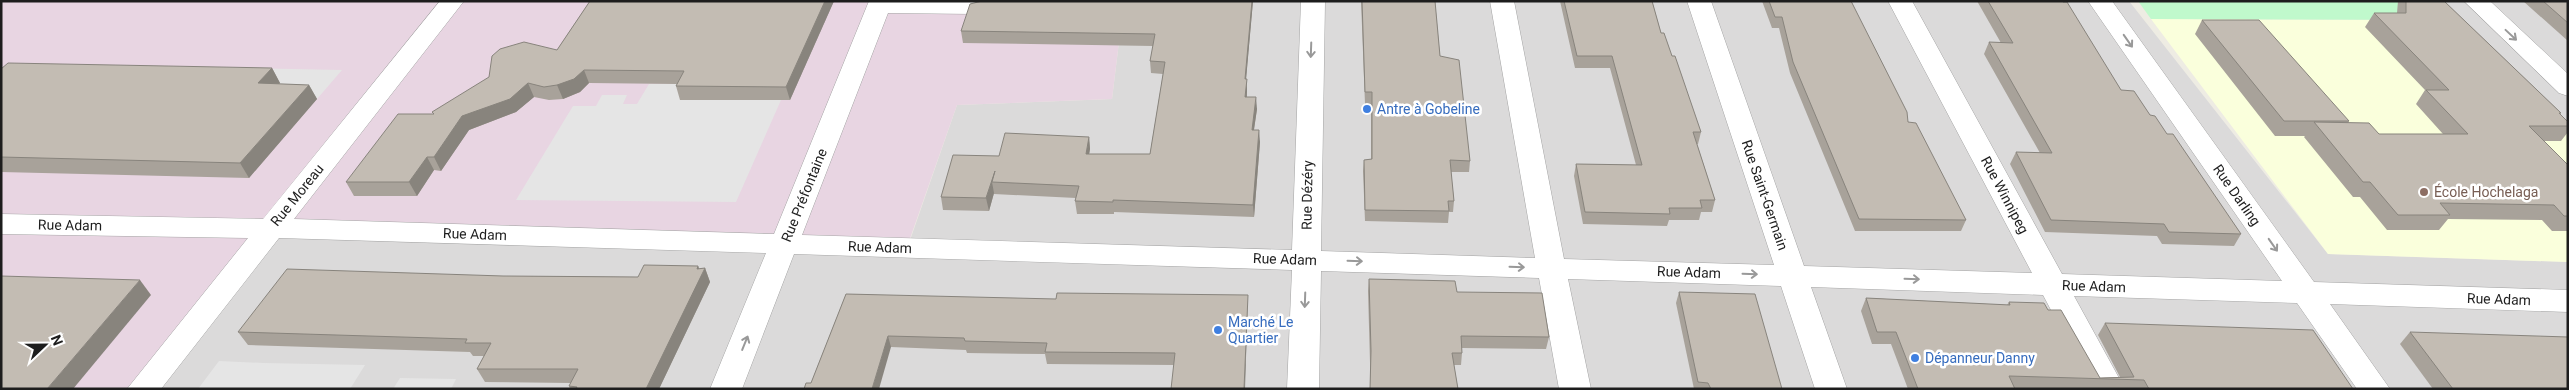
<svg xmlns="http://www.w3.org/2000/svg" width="2569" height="390" viewBox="0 0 2569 390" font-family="Roboto,sans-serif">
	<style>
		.residential { fill: #dbdada }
		.industrial { fill: #e8d5e2 }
		.education { fill: #faffdc }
		.park { fill: #c0f9cc }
		.parking { fill: #e5e5e5 }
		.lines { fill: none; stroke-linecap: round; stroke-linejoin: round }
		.minor-casing { stroke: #a4a4a4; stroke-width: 1 }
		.minor { fill: #fff; fill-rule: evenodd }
		.wall { fill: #a8a29a }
		.shaded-wall { fill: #88847d }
		.building { fill: #c3bcb3; stroke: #88847d }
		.oneway { stroke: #999 }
		.shop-dot { fill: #3f7fe0; stroke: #fff; stroke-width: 2 }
		.education-dot { fill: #8d6e63; stroke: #fff; stroke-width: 2 }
		.labels { text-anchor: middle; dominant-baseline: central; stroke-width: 5; stroke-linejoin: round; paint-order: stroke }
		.shop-label { font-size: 14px; fill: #366cbe; stroke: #fff; text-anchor: start }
		.education-label { font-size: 14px; fill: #785e54; stroke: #fff; text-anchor: start }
		.street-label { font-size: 14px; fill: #1d1d1d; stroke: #fff }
	</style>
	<rect width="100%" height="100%" fill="#eeece3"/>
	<!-- residential -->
	<g class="residential">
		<path d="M1124,1H2129L2328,254L2568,262V389H142L269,228L908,246L957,105L1112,99Z"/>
		<path d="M2439,1H2568V129Z"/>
	</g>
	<!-- industrial -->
	<path class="industrial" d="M1,1H1124L1112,99L957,105L907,247L270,228L142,389H1Z"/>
	<!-- education -->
	<path class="education" d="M2151,19L2457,20L2568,129V262L2328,254Z"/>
	<!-- park -->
	<path class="park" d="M2138,1H2437L2457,20L2151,19Z"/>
	<!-- parking -->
	<g class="parking">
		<path d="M34,64L342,70L317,99L266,98L279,83Z"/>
		<path d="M649,84H689L681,100H781L736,202L516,200L573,106H596L602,95H627L623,104H637Z"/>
		<path d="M219,361L264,363L365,365L350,389H198Z"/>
		<path d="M400,378L456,379L451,389H393Z"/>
	</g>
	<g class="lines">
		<defs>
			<g id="minor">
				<path d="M440,1H464L294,219L774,234L869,1H980L987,7L983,12L975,14L888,13L802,235L1292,250L1301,1H1325L1321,251L1535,258L1490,1H1514L1564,259L1774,265L1687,1H1711L1804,266L2032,273L1888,1H1912L2062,274L2282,281L2088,1H2112L2314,282L2568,290V312L2330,304L2390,389H2357L2297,303L2074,296L2125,389H2093L2043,295L1811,287L1847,389H1815L1781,286L1568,279L1591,389H1559L1539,278L1321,271L1319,389H1287L1292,270L794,254L742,389H710L766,253L279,238L161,389H127L248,238L1,234V214L263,219Z"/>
				<path d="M2464,1H2490L2568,74V96L2559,93Z"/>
			</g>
		</defs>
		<!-- minor casing -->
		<use href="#minor" class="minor-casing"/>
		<!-- minor -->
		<use href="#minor" class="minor"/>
	</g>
	<!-- wall -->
	<g class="wall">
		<path d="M590,1H834L790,100H680L676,86L677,84L589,83L580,92L563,99L549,100L534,97L516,112L469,130L441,171L434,170L417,196H354L346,182L434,114L557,50Z"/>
		<path d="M1253,1L1246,79L1247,91V97L1257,109L1254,130L1260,142L1254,217L1114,212V214H1077L1075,201L1076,198L994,194V193L989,211L943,210L941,197L999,156L1089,137L1090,149L1089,154H1150L1163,74L1151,73L1150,61L1153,46L963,43L961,31L981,2Z"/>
		<path d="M1361,1H1435L1440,56L1470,161L1469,172H1451L1454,201L1453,212H1449L1448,223L1365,221L1363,171L1364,160L1371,159V104H1365Z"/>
		<path d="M1560,1H1652L1661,33L1672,56L1701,132L1698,144H1697L1715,200L1712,212H1701L1699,220H1669L1667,226L1583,224L1574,176L1576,164L1636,165L1610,68H1575Z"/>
		<path d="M1762,1H1851L1908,122L1966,220L1961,231H1855L1790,73L1779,28H1772Z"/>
		<path d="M1977,1H2063L2121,90L2150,115L2167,134L2241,234L2234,246L2162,244L2157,236L2045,232L2010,164L2016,152L2040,153L1984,54L1989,42L2001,43Z"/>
		<path d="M2398,1H2444L2561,113L2560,114L2568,122V132L2561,141H2544L2568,165V231H2552L2542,220L2448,219L2439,230H2387L2360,197H2353L2304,137L2305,136H2275L2195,34L2202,20L2349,121L2348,123L2379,134H2443L2416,104L2425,90L2365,27L2374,13H2397Z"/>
		<path d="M2523,1H2568V41Z"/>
		<path d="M272,68L280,83L279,84L309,85L317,99L249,178L1,172V69Z"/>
		<path d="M698,266L699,269L705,268L710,282L659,389H570L569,386L571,383L485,382L477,369L484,356H473L470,352L248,345L238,332L503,276L638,277Z"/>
		<path d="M1369,279L1457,292L1549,337L1546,349L1462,348V353L1461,365H1454L1458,389H1370V363L1368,291Z"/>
		<path d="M1679,292L1782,389H1694L1676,303Z"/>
		<path d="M846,294L1248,306L1174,365L1047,364L1045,354L967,353L966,350L891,347L811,383Z"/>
		<path d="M1866,298L2007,305L2009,302L2048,310L2100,378L2120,377L2098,335L2105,323L2353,389H1908L1891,344H1872L1861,311Z"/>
		<path d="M2410,332L2568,389H2433L2400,344Z"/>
	</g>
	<!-- shaded-wall -->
	<g class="shaded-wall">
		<path d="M825,1H834L790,100L786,87Z"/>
		<path d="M1252,1H1253L1245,91V79Z"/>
		<path d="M272,68L280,83L266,98L258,83Z"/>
		<path d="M584,70L589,83L580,92L563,99L557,85Z"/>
		<path d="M1247,79V91L1246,109L1245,97Z"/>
		<path d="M528,83L534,97L516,112L469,130L441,171L434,157L462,116Z"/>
		<path d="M309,85L317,99L249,178L240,163Z"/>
		<path d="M1256,97L1257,109L1252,142V130Z"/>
		<path d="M1259,130L1260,142L1254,217L1253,205Z"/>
		<path d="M1089,137L1090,149L1087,166L1086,154Z"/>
		<path d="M427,157L434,170L417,196L409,182Z"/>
		<path d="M995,171L992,182L994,193L989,211L986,198Z"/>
		<path d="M698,266L702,275L705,268L710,282L659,389H646Z"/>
		<path d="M140,280L151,295L73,389H47Z"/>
		<path d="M1248,295L1245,389H1244Z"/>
		<path d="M888,336L891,347L879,389H872Z"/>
	</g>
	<!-- building -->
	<g class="building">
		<path d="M590,1H825L786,87L676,86L684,71L584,70L574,79L557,85L544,87L528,83L510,99L462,116L434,157H427L409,182H346L398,114H434L432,112L489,77L492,56L500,49L524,42L557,50Z"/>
		<path d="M982,1H1252L1245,79H1247L1245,97H1256L1252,130H1259L1253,205L1113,200V202L1075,201L1079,186L992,182L995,171L986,198L941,197L953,155L999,156L1005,133L1089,137L1086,154H1150L1165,62L1150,61L1155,34L961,31L970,4Z"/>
		<path d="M1362,1H1435L1440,56L1459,60L1470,161L1450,160L1454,201H1448L1449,211L1365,210L1364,160L1372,159V92H1365Z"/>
		<path d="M1564,1H1652L1661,33H1664L1672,56H1675L1701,132H1693L1715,200H1700L1702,208H1669L1670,214L1585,212L1576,164L1642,165L1612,56H1577Z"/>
		<path d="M1769,1H1851L1907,112L1908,122L1916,123L1966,220L1859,219L1793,62L1782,17H1775Z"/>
		<path d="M1988,1H2063V2H2067L2121,90L2134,91L2150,115L2155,116L2167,134H2173L2241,234L2169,232L2164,224L2051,220L2016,152L2052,153L1989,42L2013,43Z"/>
		<path d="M2406,1H2444L2561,113H2559L2568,122V126H2529L2568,165V216H2564L2554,205L2440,203L2450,215H2398L2370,182H2363L2314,122L2369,123L2379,134H2468L2426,90H2449L2374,13H2406Z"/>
		<path d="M2543,1H2568V23Z"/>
		<path d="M2202,20H2259L2349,121H2284Z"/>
		<path d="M8,63L272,68L258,83L309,85L240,163L1,157V69Z"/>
		<path d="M644,265L698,266L697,269L705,268L646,389H576L577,387L569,386L578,369H477L491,343H465L467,339L238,332L287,269L503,276L638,277Z"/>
		<path d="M1,276L140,280L47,389H1Z"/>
		<path d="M1369,279L1455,281L1457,292L1542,293L1549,337L1461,336L1462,353H1452L1458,389H1370L1371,351Z"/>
		<path d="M1679,292L1755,294L1782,389H1711L1708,383L1698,382Z"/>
		<path d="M1057,293L1248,295L1244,389H1171L1175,353L1045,352L1047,343L965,341L964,338L888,336L872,389H804L806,383H811L846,294L1056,299Z"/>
		<path d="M1866,298L2010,305L2009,302L2044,303L2048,310H2061L2100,378L2134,377L2105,323L2313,330L2353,389H2149L2144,380L2009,376L2015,389H1918L1896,332H1877Z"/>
		<path d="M2410,332L2568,337V389H2453Z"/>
	</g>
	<!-- one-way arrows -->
	<defs><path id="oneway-shaft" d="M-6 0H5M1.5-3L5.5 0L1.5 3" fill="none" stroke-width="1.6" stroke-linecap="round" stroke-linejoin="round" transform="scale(1.25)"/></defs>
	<g class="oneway">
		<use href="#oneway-shaft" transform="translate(2511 35) rotate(43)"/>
		<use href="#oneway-shaft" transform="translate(2128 41) rotate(55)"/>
		<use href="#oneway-shaft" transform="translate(1311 50) rotate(92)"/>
		<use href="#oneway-shaft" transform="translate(2273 245) rotate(55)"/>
		<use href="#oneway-shaft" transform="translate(1355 261) rotate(2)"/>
		<use href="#oneway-shaft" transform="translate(1517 267) rotate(2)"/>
		<use href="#oneway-shaft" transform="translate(1750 274) rotate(2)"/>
		<use href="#oneway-shaft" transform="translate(1912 279) rotate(2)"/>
		<use href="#oneway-shaft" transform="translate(1305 300) rotate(92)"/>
		<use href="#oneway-shaft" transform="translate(745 343) rotate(-68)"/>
	</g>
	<!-- markers -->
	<g class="shop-dot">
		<circle cx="1367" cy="109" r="5"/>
		<circle cx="1218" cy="330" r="5"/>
		<circle cx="1915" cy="358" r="5"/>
	</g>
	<circle class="education-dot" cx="2424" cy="192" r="5"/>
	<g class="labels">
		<!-- shop labels -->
		<g class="shop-label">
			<text x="1377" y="109">Antre à Gobeline</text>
			<text x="1228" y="322">Marché Le<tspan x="1228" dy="16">Quartier</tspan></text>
			<text x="1925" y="358">Dépanneur Danny</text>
		</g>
		<!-- education labels -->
		<g class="education-label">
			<text x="2434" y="192">École Hochelaga</text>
		</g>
		<!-- street labels -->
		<g class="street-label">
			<text transform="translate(297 195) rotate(-51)">Rue Moreau</text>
			<text transform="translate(804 195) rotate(-68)">Rue Préfontaine</text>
			<text transform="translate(1307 195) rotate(-89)">Rue Dézéry</text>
			<text transform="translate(1765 195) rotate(71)">Rue Saint-Germain</text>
			<text transform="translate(2005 195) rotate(62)">Rue Winnipeg</text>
			<text transform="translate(2237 195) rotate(55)">Rue Darling</text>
			<text transform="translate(70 225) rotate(1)">Rue Adam</text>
			<text transform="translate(475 234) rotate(2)">Rue Adam</text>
			<text transform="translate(880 247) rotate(2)">Rue Adam</text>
			<text transform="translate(1285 259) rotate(2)">Rue Adam</text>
			<text transform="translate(1689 272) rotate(2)">Rue Adam</text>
			<text transform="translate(2094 286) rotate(2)">Rue Adam</text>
			<text transform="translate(2499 299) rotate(2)">Rue Adam</text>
		</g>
	</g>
	<!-- border -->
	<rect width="2569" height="390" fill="none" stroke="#1d1d1d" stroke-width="5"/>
	<!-- north arrow -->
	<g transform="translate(45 345) rotate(68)" stroke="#ffffff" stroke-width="4" paint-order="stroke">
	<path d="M0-4L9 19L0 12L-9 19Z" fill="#1d1d1d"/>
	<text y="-8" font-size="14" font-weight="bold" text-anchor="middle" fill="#1d1d1d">N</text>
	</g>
</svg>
